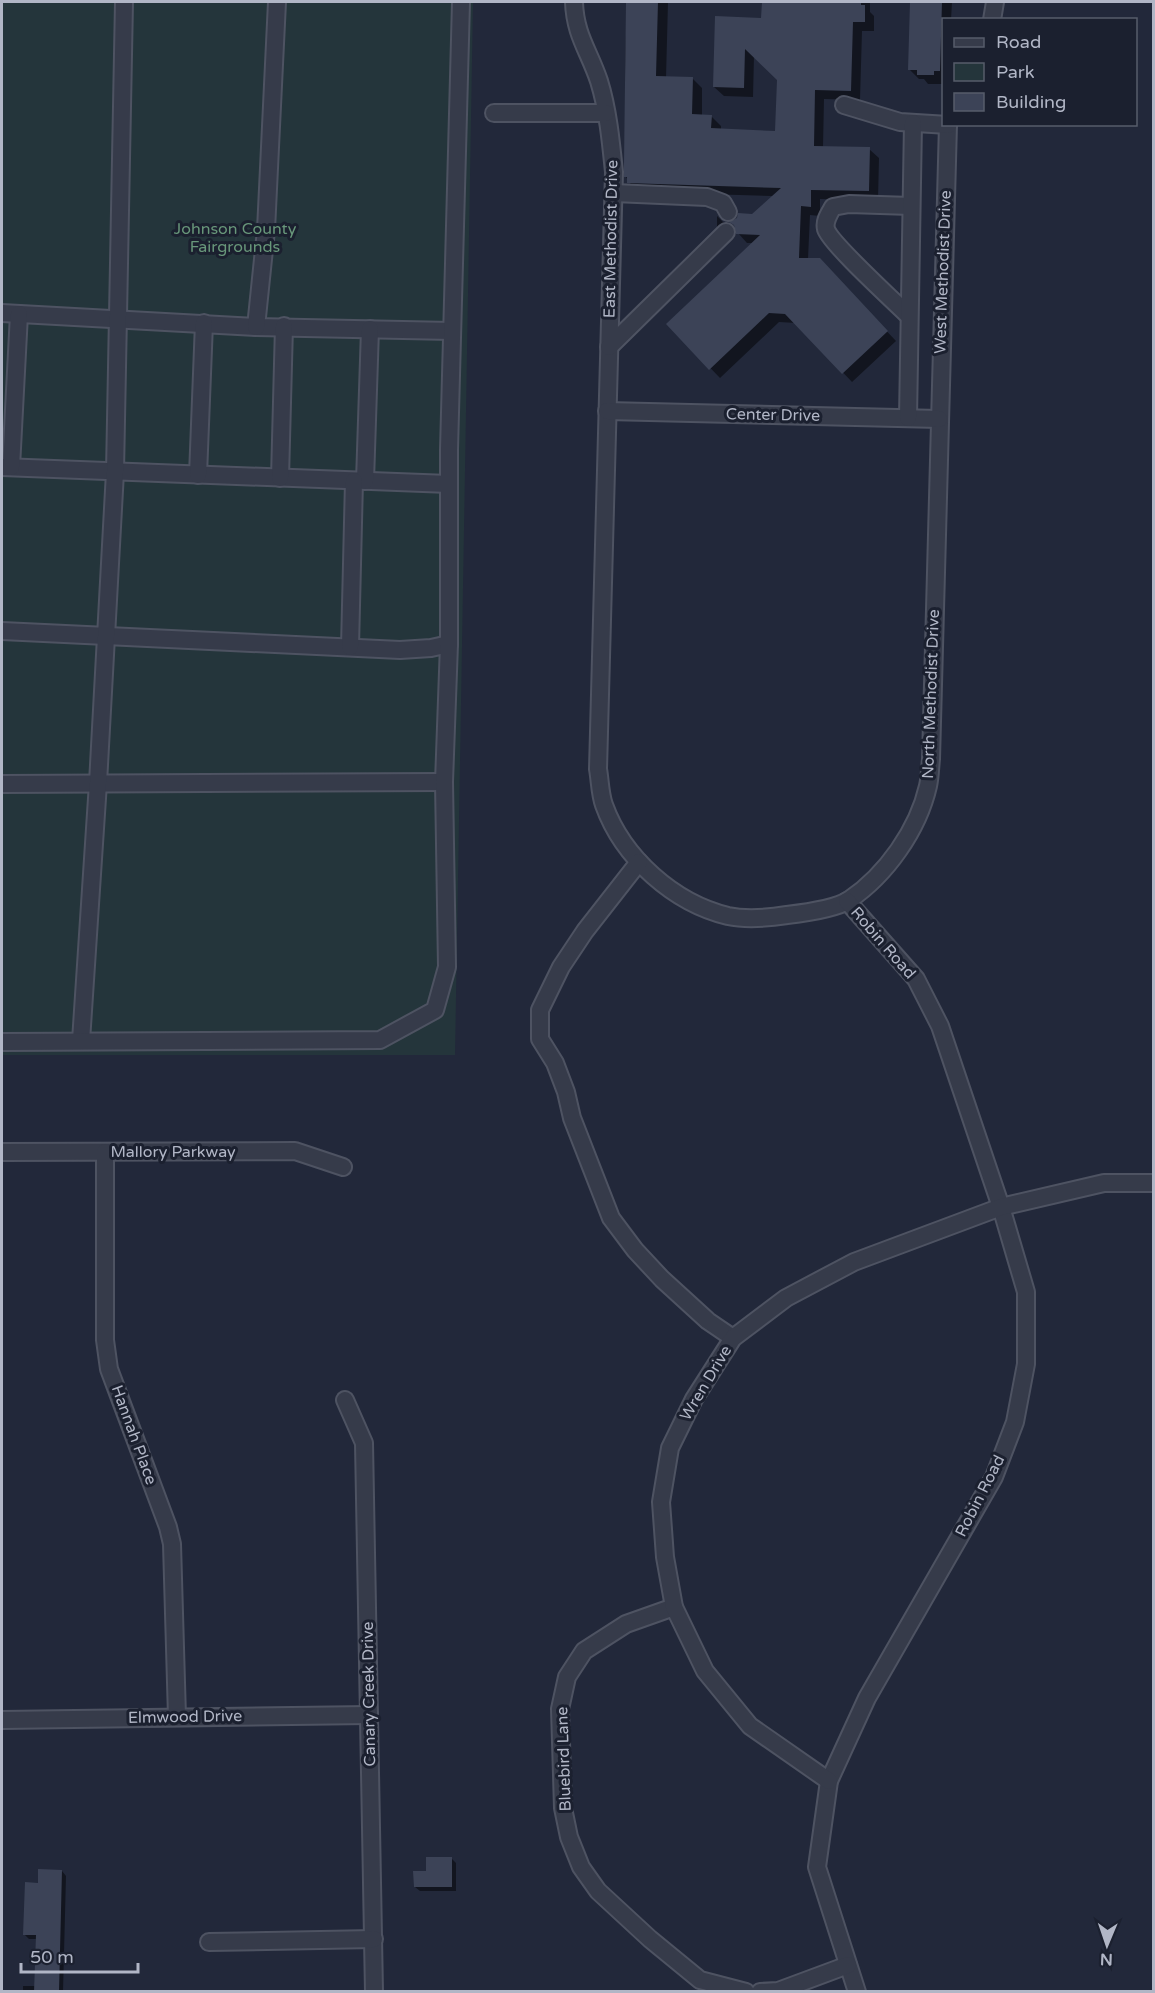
<svg xmlns="http://www.w3.org/2000/svg" width="1155" height="1993" viewBox="0 0 1155 1993" font-family="'Varela Round',sans-serif">
	<style>
		.green { fill: #24353b }
		.shadow { fill: #0007 }
		.building { fill: #3c4357 }
		.lines { fill: none; stroke-linecap: round; stroke-linejoin: round }
		.minor-casing { stroke: #4e5362; stroke-width: 20 }
		.minor { stroke: #363b4a; stroke-width: 16 }
		.labels { text-anchor: middle; dominant-baseline: central; stroke-width: 6; stroke-linejoin: round; paint-order: stroke }
		.park-label { font-size: 16px; fill: #68977a; stroke: #1b202f }
		.street-label { font-size: 16px; fill: #b1b6c6; stroke: #1b202f }
	</style>
	<rect width="100%" height="100%" fill="#22283a"/>
	<!-- green -->
	<path class="green" d="M2,2H473L455,1055H2Z"/>
	<!-- shadow -->
	<g class="shadow">
		<path d="M627,2H668L666,78L693,79L702,88V116H711L721,126V130L777,132L778,80L754,56L753,97L724,96L714,87L763,19V2H870V12L874,16V31H862L860,100L824,99L823,147L869,149L879,158L878,200L820,199V216L810,215L808,259L829,270L896,341L852,382L796,323L779,322L720,378L668,324L753,243H747L738,233V219L753,215L773,196L638,192L629,182L626,177L625,64Z"/>
		<path d="M912,2H952L951,20H944L943,84H928L924,79H919L910,70Z"/>
		<path d="M717,216L733,232L726,236L717,227Z"/>
		<path d="M451,1858L456,1863V1891H420L415,1887L428,1872Z"/>
		<path d="M62,1871L66,1876L63,1992H23V1986H36L38,1939H29L24,1934L39,1884Z"/>
	</g>
	<!-- building -->
	<g class="building">
		<path d="M626,2H658L656,76L693,77L692,114L712,115L711,128L775,131L777,80L745,49L744,88L713,87L715,16L761,18L762,2H861V5H865V22H853L851,91L815,90L814,146L870,147L869,191L811,190V207L801,206L799,258H820L888,331L842,374L785,314L769,313L709,370L666,324L760,235L736,234L734,225L729,222L737,218L738,213L752,214L781,188L627,183V177H624V163Z"/>
		<path d="M910,2H942L940,71H934V75H917V70H908Z"/>
		<path d="M426,1857H452V1887H414L413,1871H426Z"/>
		<path d="M38,1869L62,1870L59,1992H34L36,1935H23L25,1882L38,1883Z"/>
	</g>
	<g class="lines">
		<defs>
			<g id="minor">
				<path d="M574,2C575,35 589,51 599,81C608,110 611,142 614,172L598,769C600,780 600,794 604,805C623,858 674,903 728,916C747,920 768,918 787,915C804,913 835,909 849,900C886,875 918,830 928,786C930,777 930,768 931,759L948,124"/>
				<path d="M992,20L995,2"/>
				<path d="M844,105L900,122L948,125"/>
				<path d="M494,113H606"/>
				<path d="M614,193L707,197L723,203L728,212"/>
				<path d="M2,313L256,327L452,331"/>
				<path d="M909,316C895,302 830,243 826,229C824,221 829,214 833,207L849,204L911,206"/>
				<path d="M256,327L266,230L277,2"/>
				<path d="M609,347L726,232"/>
				<path d="M607,411L939,419"/>
				<path d="M908,418L913,123"/>
				<path d="M2,467L449,484"/>
				<path d="M11,467L19,314"/>
				<path d="M198,475L204,323"/>
				<path d="M280,478L284,326"/>
				<path d="M365,481L370,329"/>
				<path d="M2,631L400,650L431,648L449,644"/>
				<path d="M350,647L354,481"/>
				<path d="M2,784L444,782"/>
				<path d="M639,862L585,931L561,967L540,1010V1039L555,1063L566,1092L572,1118L611,1218L635,1250L662,1279L708,1321L733,1338"/>
				<path d="M847,901L916,979L940,1026L1001,1207L1026,1292V1364L1015,1422L994,1477L867,1698L829,1781L817,1867L857,1992"/>
				<path d="M81,1041L98,783L115,472L124,2"/>
				<path d="M2,1042L380,1040L435,1010L447,967L444,782L449,644V450L461,2"/>
				<path d="M2,1152L295,1151L343,1167"/>
				<path d="M105,1152V1340L109,1369L168,1527L172,1544L177,1717"/>
				<path d="M345,1400L364,1443L374,1992"/>
				<path d="M674,1607L626,1624L584,1651L567,1677L560,1709L563,1808L569,1837L581,1867L598,1891L650,1939L700,1980L746,1992"/>
				<path d="M2,1720L369,1715"/>
				<path d="M829,1781L750,1726L705,1671L674,1607L665,1557L661,1502L670,1448L694,1399L733,1338L786,1298L854,1262L1001,1207L1104,1183H1154"/>
				<path d="M209,1942L374,1939"/>
				<path d="M760,1992L778,1991L848,1965"/>
			</g>
		</defs>
		<!-- minor casing -->
		<use href="#minor" class="minor-casing"/>
		<!-- minor -->
		<use href="#minor" class="minor"/>
	</g>
	<g class="labels">
		<!-- park labels -->
		<g class="park-label">
			<text x="235" y="229">Johnson County<tspan x="235" dy="18">Fairgrounds</tspan></text>
		</g>
		<!-- street labels -->
		<g class="street-label">
			<text transform="translate(611 239) rotate(-89)">East Methodist Drive</text>
			<text transform="translate(943 272) rotate(-88)">West Methodist Drive</text>
			<text transform="translate(773 415) rotate(1)">Center Drive</text>
			<text transform="translate(931 694) rotate(-88)">North Methodist Drive</text>
			<text transform="translate(883 943) rotate(49)">Robin Road</text>
			<text x="173" y="1152">Mallory Parkway</text>
			<text transform="translate(706 1383) rotate(-59)">Wren Drive</text>
			<text transform="translate(134 1435) rotate(70)">Hannah Place</text>
			<text transform="translate(980 1496) rotate(-63)">Robin Road</text>
			<text transform="translate(369 1694) rotate(-91)">Canary Creek Drive</text>
			<text transform="translate(185 1717) rotate(-1)">Elmwood Drive</text>
			<text transform="translate(564 1759) rotate(-92)">Bluebird Lane</text>
		</g>
	</g>
	<!-- border -->
	<rect width="1155" height="1993" fill="none" stroke="#b1b6c6" stroke-width="6"/>
	<!-- legend -->
	<rect x="942" y="18" width="195" height="108" fill="#1b202f" stroke="#575c6b" stroke-width="1.5"/>
	<rect x="954" y="38" width="30" height="9" fill="#363b4a" stroke="#575c6b" stroke-width="1.5"/>
	<text x="996" y="48" font-size="18" fill="#b1b6c6">Road</text>
	<rect x="954" y="63" width="30" height="18" fill="#24353b" stroke="#575c6b" stroke-width="1.5"/>
	<text x="996" y="78" font-size="18" fill="#b1b6c6">Park</text>
	<rect x="954" y="93" width="30" height="18" fill="#3c4357" stroke="#575c6b" stroke-width="1.5"/>
	<text x="996" y="108" font-size="18" fill="#b1b6c6">Building</text>
	<!-- north arrow -->
	<g transform="translate(1107 1945) rotate(182)" stroke="#1b202f" stroke-width="4.5" paint-order="stroke">
	<path d="M0-4.5L10 22L0 15L-10 22Z" fill="#b1b6c6"/>
	<text y="-9" font-size="16" font-weight="bold" text-anchor="middle" fill="#b1b6c6">N</text>
	</g>
	<!-- scale -->
	<path d="M21 1963v9h117v-9" fill="none" stroke="#b1b6c6" stroke-width="3"/>
	<text x="30" y="1963" font-size="18" fill="#b1b6c6" stroke="#1b202f" stroke-width="4.5" paint-order="stroke">50 m</text>
</svg>
